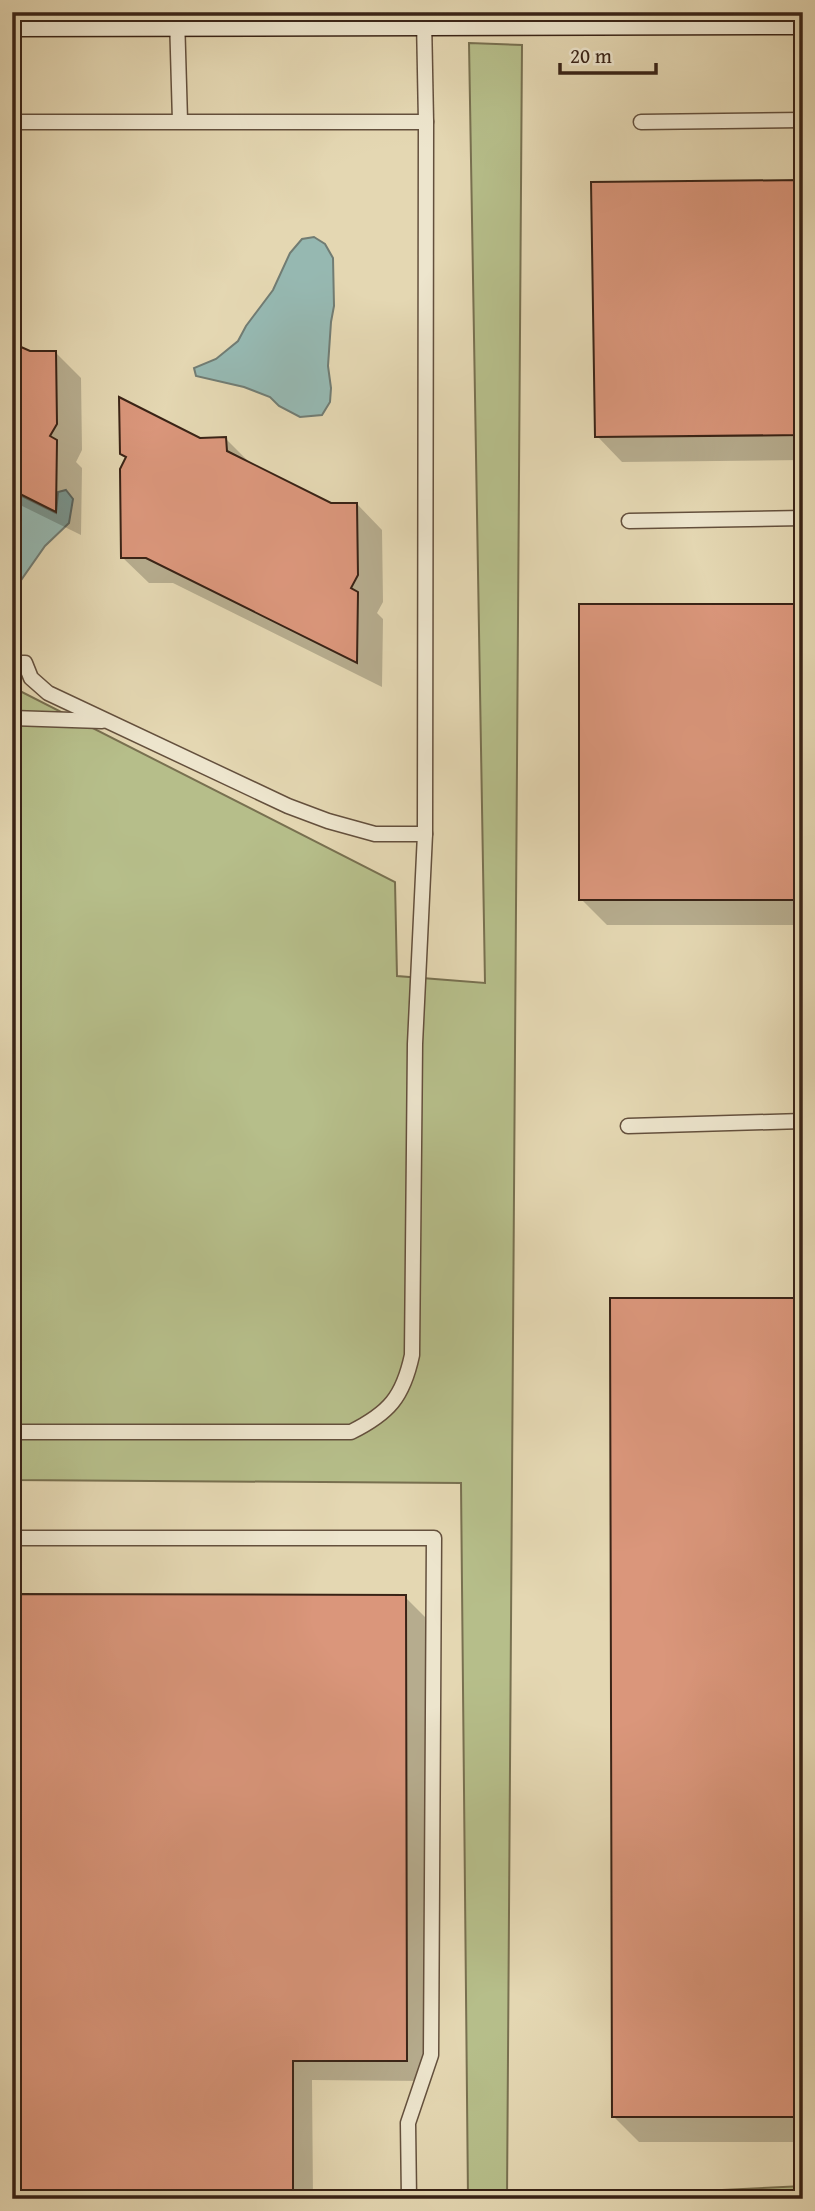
<svg xmlns="http://www.w3.org/2000/svg" width="815" height="2211" viewBox="0 0 815 2211" font-family="'Gentium Book Plus',serif">
	<style>
		.green { fill: #b6be8a; stroke: #787050; stroke-width: 2 }
		.water { fill: #96b8b1; stroke: #717c73; stroke-width: 2 }
		.shadow { fill: #0003 }
		.building { fill: #da967b; stroke: #392316; stroke-width: 2 }
		.lines { fill: none; stroke-linecap: round; stroke-linejoin: round }
		.lane-casing { stroke: #64503d; stroke-width: 17 }
		.secondary-casing { stroke: #392316; stroke-width: 41 }
		.lane { stroke: #ede5cd; stroke-width: 14 }
		.secondary { stroke: #ede5cd; stroke-width: 38 }
	</style>
	<rect width="100%" height="100%" fill="#e4d7b2"/>
	<filter id="stains"><feTurbulence type="fractalNoise" baseFrequency=".00286" numOctaves="4"/><feColorMatrix values="0 0 0 0 .2 0 0 0 0 .09 0 0 0 0 .02 0 0 0 .5 -.17"/></filter>
	<radialGradient id="worn" r=".72"><stop offset=".6" stop-color="#630" stop-opacity="0"/><stop offset="1" stop-color="#630" stop-opacity=".3"/></radialGradient>
	<!-- green -->
	<g class="green">
		<path d="M469,43L522,45L507,2199H468L461,1483L12,1480V692H22L395,882L397,976L485,983Z"/>
		<path d="M803,2186V2199H533Z"/>
	</g>
	<!-- water -->
	<g class="water">
		<path d="M314,237L325,244L333,258L334,306L331,322L328,366L331,388L330,402L322,415L300,417L279,406L270,397L244,387L196,376L194,368L216,359L238,341L246,326L273,290L290,253L302,239Z"/>
		<path d="M66,490L73,499L69,523L45,546L12,593V491L56,513L58,492Z"/>
	</g>
	<!-- shadow -->
	<g class="shadow">
		<path d="M803,182V460L622,462L597,436Z"/>
		<path d="M12,344L30,353H56L81,378L82,450L76,462L82,468L81,535L12,501Z"/>
		<path d="M226,439L251,464L331,505L357,504L382,530L383,602L377,613L383,619L382,687L173,583H149L123,558L127,459L121,453L200,440Z"/>
		<path d="M803,606V925H607L581,899Z"/>
		<path d="M803,1300V2142H639L613,2116Z"/>
		<path d="M405,1597L425,1617L427,2081L312,2080L313,2199H12Z"/>
	</g>
	<!-- building -->
	<g class="building">
		<path d="M803,180V435L595,437L591,182Z"/>
		<path d="M12,343L30,351H56L57,424L50,436L57,440L56,512L12,490Z"/>
		<path d="M119,397L200,438L226,437L227,451L331,503H357L358,575L351,588L358,592L357,663L146,558H121L120,469L126,457L120,454Z"/>
		<rect x="579" y="604" width="224" height="296"/>
		<path d="M610,1298H803V2117H612Z"/>
		<path d="M12,1594L406,1595L407,2061H293V2199H12Z"/>
	</g>
	<g class="lines">
		<defs>
			<g id="lane">
				<path d="M177,17L180,121"/>
				<path d="M424,19L426,122"/>
				<path d="M12,122H426L425,834L415,1044L412,1355C403,1397 389,1413 351,1432H12"/>
				<path d="M641,122L803,120"/>
				<path d="M629,521L803,518"/>
				<path d="M12,663H25L31,678L48,693L288,806L328,821L375,834H425"/>
				<path d="M12,718L102,721"/>
				<path d="M628,1126L803,1121"/>
				<path d="M12,1538H434L431,2055L408,2123L409,2199"/>
			</g>
			<path id="secondary" d="M12,17L803,15"/>
		</defs>
		<!-- lane casing -->
		<use href="#lane" class="lane-casing"/>
		<!-- secondary casing -->
		<use href="#secondary" class="secondary-casing"/>
		<!-- lane -->
		<use href="#lane" class="lane"/>
		<!-- secondary -->
		<use href="#secondary" class="secondary"/>
	</g>
	<!-- margin -->
	<rect width="815" height="2211" fill="none" stroke="#e4d7b2" stroke-width="42"/>
	<rect x="14" y="14" width="787" height="2183" fill="none" stroke="#392316" stroke-width="3.5"/>
	<rect x="21" y="21" width="773" height="2169" fill="none" stroke="#392316" stroke-width="2"/>
	<!-- scale -->
	<path d="M560 63v10h96v-10" fill="none" stroke="#392316" stroke-width="3.5"/>
	<text x="570" y="63" font-size="21" fill="#392316" stroke="#ede5cd" stroke-width="5" paint-order="stroke">20 m</text>
	<rect width="100%" height="100%" filter="url(#stains)"/>
	<rect width="100%" height="100%" fill="url(#worn)"/>
</svg>
